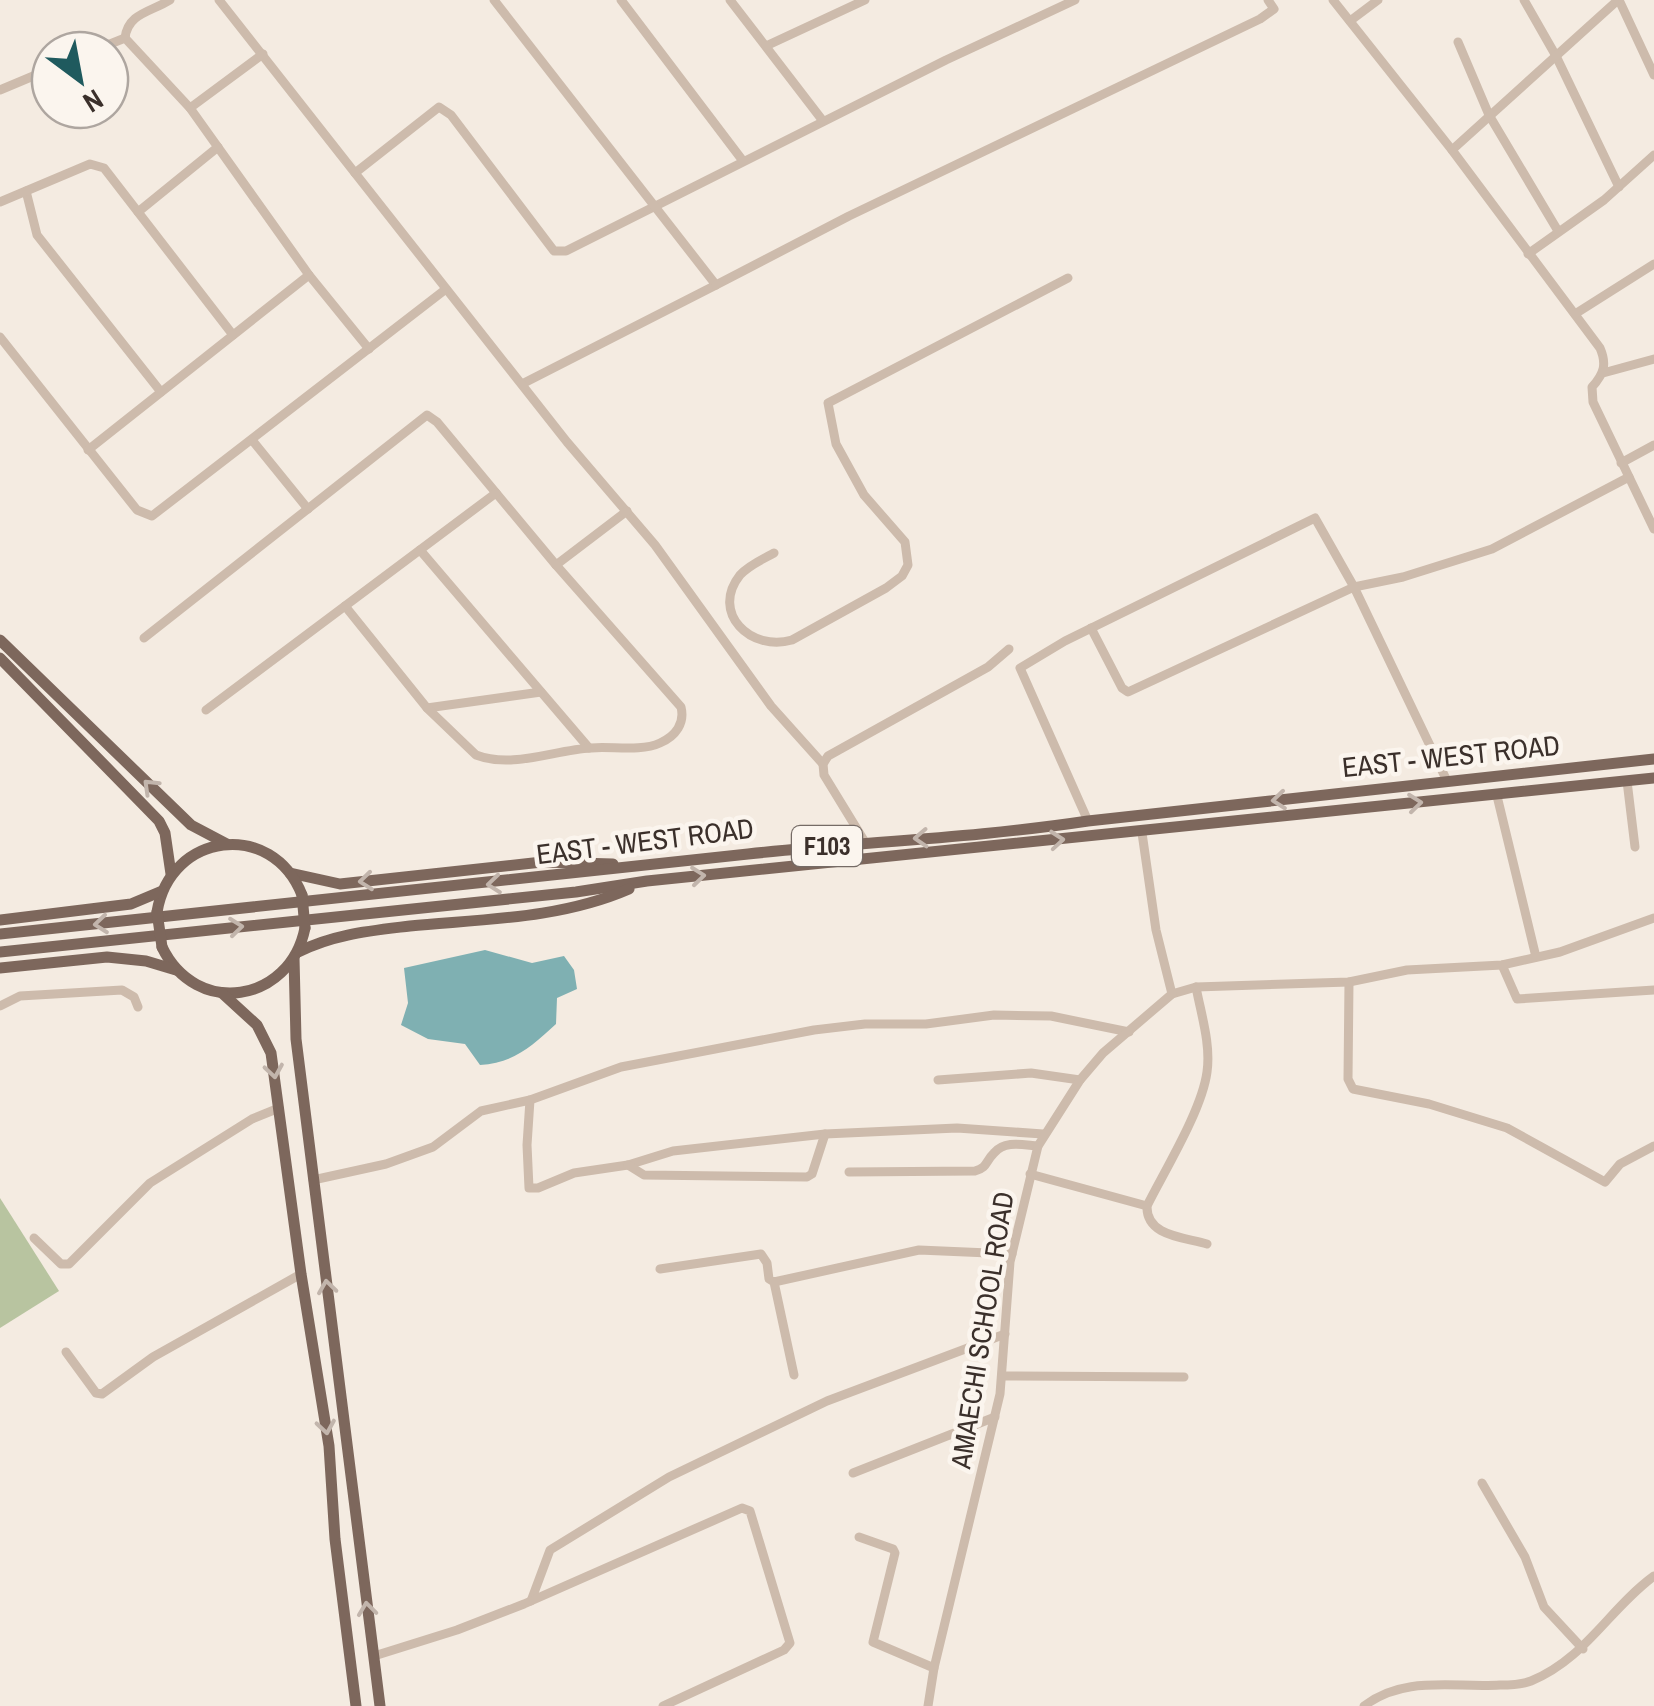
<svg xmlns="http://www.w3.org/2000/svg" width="1654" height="1706" viewBox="0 0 1654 1706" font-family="'Archivo Narrow',sans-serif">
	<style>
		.green { fill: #b8c4a0 }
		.water { fill: #7fb0b2 }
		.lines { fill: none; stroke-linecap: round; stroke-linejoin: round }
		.minor { stroke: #cdbbac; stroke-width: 9 }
		.major { stroke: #7d675c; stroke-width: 11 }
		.major-bridge { stroke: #7d675c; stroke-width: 11 }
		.oneway { stroke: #c2b5ac }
		.labels { text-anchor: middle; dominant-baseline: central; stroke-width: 9; stroke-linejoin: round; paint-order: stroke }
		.shield { fill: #fbf5ee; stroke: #756b66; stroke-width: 2.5 }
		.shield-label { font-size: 25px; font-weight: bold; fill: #3b302b }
		.street-label { font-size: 28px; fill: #3b302b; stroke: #fbf5ee }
	</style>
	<rect width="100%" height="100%" fill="#f4ebe1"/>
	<!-- green -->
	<path class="green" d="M0,1198L59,1291L0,1328Z"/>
	<!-- water -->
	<path class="water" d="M485,950L532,963L564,956L574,970L577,989L557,998L556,1024C532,1046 514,1063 480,1065L465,1044L428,1039L401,1025L408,1003L404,968Z"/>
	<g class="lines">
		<!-- minor -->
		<g class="minor">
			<path d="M219,0L355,173L439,107L451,115L554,251H566L946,60L1075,0"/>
			<path d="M494,0L716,285L522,384"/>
			<path d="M621,0L743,161"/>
			<path d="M730,0L823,121"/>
			<path d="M1333,0L1452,150L1600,348C1607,364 1604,374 1592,387L1593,402L1654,529"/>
			<path d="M1524,0L1556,56L1619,187"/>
			<path d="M1619,0L1654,75"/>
			<path d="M1350,21L1378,0"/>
			<path d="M125,38C128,13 151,12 170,0"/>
			<path d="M1458,42L1489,115L1558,231"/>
			<path d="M766,46L865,0"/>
			<path d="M95,50L125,38L190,108L263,54"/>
			<path d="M0,90L50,69"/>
			<path d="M190,108L309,275"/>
			<path d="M1452,150L1618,0"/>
			<path d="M355,173L567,442L655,545L771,706L823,764"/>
			<path d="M26,191L37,235L161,392"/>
			<path d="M0,202L90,164L104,168L233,335"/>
			<path d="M138,212L218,147"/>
			<path d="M1528,254L1604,200L1654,155"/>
			<path d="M716,285L849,216L1260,19L1274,9L1268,0"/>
			<path d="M1575,314L1654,264"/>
			<path d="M0,337L137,510L152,516L446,289"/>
			<path d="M1603,373L1654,359"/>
			<path d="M252,440L308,509"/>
			<path d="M88,450L309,275L369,349"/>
			<path d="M1621,463L1654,445"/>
			<path d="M420,550L589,748"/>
			<path d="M774,553C763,559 749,565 740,575C710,613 751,652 792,640L886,588L902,576L908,565L905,542L864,495L836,444L828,403L1068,278"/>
			<path d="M556,565L627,511"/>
			<path d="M345,606L427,708L541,692"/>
			<path d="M1091,628L1122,688L1128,692L1354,587L1403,577L1492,549L1629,477"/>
			<path d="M144,638L427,415L437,422L556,565L681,707C685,723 676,736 660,743C640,752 612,746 591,748C554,750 512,769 476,755L427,708"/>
			<path d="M206,710L496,493"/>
			<path d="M1627,781L1635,847"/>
			<path d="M1497,796L1536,957"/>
			<path d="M1088,821L1020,668L1065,641L1315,518L1354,587L1447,781"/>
			<path d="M865,842L824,775L823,764L828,756L988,667L1009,649"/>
			<path d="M1502,965L1517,999L1654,990"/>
			<path d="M1349,982L1348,1079L1353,1089L1429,1104L1507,1128L1605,1182L1620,1164L1654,1146"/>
			<path d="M1196,987C1201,1014 1211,1044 1207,1072C1202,1110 1165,1170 1147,1206C1146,1236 1183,1237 1207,1244"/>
			<path d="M1172,994L1196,987L1349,982L1407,970L1502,965L1560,952L1654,918"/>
			<path d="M0,1006L20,996L122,990L134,997L138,1007"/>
			<path d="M938,1080L1031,1073L1080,1080"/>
			<path d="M530,1100L527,1145L529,1188H538L574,1173L628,1165L673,1151L825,1134L957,1128L1043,1134"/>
			<path d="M628,1165L644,1175L807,1177L812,1174L825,1134"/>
			<path d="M849,1172L975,1171C988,1167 985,1162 994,1153C1005,1140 1023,1145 1038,1146"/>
			<path d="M1030,1174L1147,1206"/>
			<path d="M313,1180L386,1164L433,1147L481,1111L530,1100L621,1067L814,1030L865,1024H926L994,1015L1051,1016L1129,1032"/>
			<path d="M34,1238L61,1264H69L150,1183L252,1119L279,1108"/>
			<path d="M660,1269L761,1254L767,1263L769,1279L774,1282L919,1250L1012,1254"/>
			<path d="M774,1282L794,1375"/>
			<path d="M66,1352L96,1393L102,1394L153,1357L301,1274"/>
			<path d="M1003,1376L1184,1377"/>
			<path d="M853,1473L995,1417"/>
			<path d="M1482,1483L1525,1557L1544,1607L1583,1649"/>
			<path d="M859,1537L893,1549L895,1553L873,1642L934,1668"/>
			<path d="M531,1601L550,1550L669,1477L827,1401L1005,1334"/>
			<path d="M374,1656L457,1630L524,1604L742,1508L750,1511L790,1643L784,1650L663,1706"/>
			<path d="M928,1706L934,1668L1000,1394L1010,1262L1038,1146L1080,1080L1103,1053L1172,994L1156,930L1142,833"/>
			<path d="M1364,1706C1404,1675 1453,1688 1500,1685C1510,1685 1521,1685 1531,1681C1585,1659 1609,1609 1654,1576"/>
		</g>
		<!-- major -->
		<g class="major">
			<path d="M0,640L191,825L227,844"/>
			<path d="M0,658L159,821L165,833L171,874"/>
			<path d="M290,873L340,884L542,862L613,864"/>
			<path d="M157,912C170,832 272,819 302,895"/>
			<path d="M0,920L131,904L162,891"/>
			<path d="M0,934C249,909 498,881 748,854C861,842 975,838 1088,821L1654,759"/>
			<path d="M162,947C196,1018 290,1003 305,928"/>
			<path d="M0,952L576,892L647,881L1654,778"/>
			<path d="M298,952C334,934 369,931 410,926C484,919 560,919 629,889"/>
			<path d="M294,958L296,1039L380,1706"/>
			<path d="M0,968L107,957L146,961L176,970"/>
			<path d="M222,993L257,1025L271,1053L301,1274L329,1446L335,1539L356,1706"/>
		</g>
		<!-- major-bridge -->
		<g class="major-bridge">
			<path d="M302,895L305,928"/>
			<path d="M157,912L162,947"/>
		</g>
	</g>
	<!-- one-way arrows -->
	<defs><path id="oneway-chevron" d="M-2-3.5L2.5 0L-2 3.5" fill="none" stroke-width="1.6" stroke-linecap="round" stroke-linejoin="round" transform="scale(2.5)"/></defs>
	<g class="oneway">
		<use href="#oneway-chevron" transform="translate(150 786) rotate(-136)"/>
		<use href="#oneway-chevron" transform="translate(1279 800) rotate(174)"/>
		<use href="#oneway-chevron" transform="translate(1415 803) rotate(-6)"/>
		<use href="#oneway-chevron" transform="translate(921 838) rotate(177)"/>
		<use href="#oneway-chevron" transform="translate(1057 840) rotate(-5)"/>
		<use href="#oneway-chevron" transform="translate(698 876) rotate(-6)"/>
		<use href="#oneway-chevron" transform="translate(366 881) rotate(174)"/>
		<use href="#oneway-chevron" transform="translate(494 884) rotate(174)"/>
		<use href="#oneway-chevron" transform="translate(101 924) rotate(174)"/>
		<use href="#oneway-chevron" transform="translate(236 927) rotate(-6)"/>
		<use href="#oneway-chevron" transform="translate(274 1071) rotate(81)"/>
		<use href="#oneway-chevron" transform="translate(327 1287) rotate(-98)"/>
		<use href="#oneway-chevron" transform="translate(326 1427) rotate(81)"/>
		<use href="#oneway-chevron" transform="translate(367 1609) rotate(-97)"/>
	</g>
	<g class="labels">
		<!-- shield labels -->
		<rect class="shield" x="792" y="826" width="70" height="40" rx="8"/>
		<g class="shield-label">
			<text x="827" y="846">F103</text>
		</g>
		<!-- street labels -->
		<g class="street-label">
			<text transform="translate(1451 756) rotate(-6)">EAST - WEST ROAD</text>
			<text transform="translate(645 841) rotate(-7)">EAST - WEST ROAD</text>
			<text transform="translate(982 1330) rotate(-81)">AMAECHI SCHOOL ROAD</text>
		</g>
	</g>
	<!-- north arrow -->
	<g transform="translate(80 80) rotate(148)"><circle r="48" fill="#fbf5ee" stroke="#aea6a0" stroke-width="2.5"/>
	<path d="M0-8L18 38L0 25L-18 38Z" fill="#1f5a5e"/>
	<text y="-15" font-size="28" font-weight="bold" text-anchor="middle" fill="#3b302b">N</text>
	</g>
</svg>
